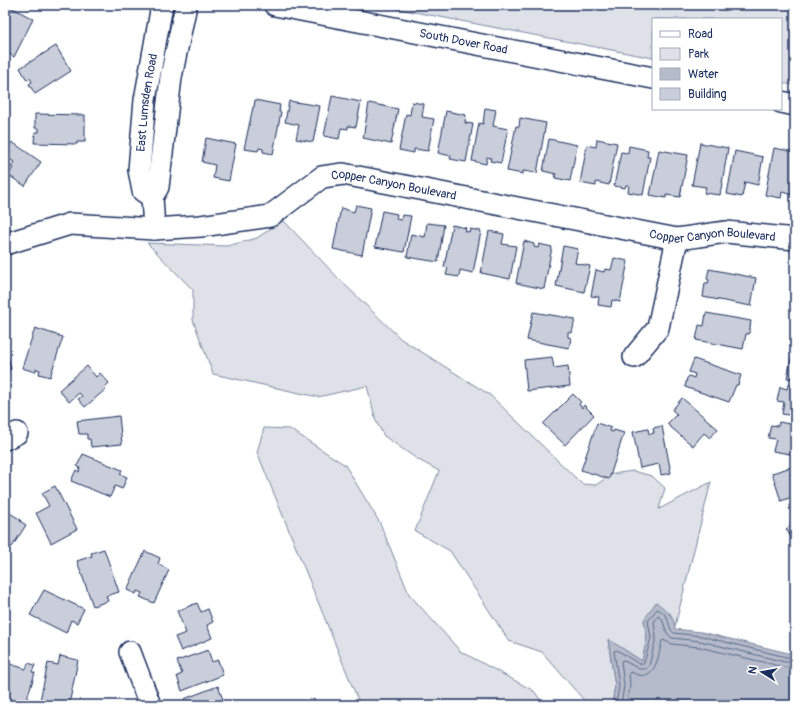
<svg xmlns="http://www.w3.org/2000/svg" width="800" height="710" viewBox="0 0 800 710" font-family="Pangolin,sans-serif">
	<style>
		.green { fill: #dee1e7; stroke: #7c88a2 }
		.water { fill: #b5bbca; stroke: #77839f }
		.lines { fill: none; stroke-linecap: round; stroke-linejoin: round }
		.shore { stroke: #596789; stroke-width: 1 }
		.building { fill: #caceda; stroke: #1b2f5e }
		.minor-casing { stroke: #1b2f5e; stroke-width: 24 }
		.minor { stroke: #fff; stroke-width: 21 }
		.labels { text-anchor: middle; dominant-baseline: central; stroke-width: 3; stroke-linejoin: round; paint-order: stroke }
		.street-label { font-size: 12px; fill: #1b2f5e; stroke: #fff }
	</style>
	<rect width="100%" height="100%" fill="#fff"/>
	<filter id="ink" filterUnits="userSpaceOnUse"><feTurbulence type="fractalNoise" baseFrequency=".025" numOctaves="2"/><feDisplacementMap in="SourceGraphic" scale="8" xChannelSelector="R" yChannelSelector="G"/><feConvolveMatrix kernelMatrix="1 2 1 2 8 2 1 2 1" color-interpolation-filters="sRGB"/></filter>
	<g filter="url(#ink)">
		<!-- green -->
		<g class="green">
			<path d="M378,5H795V85L781,83V19H653V58Z"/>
			<path d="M283,220L339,279L401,339L490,395L582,484L596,485L612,474L633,471L652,476L665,488L659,509L711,482L675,626L670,613L644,620L647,638L642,661L608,640L615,686L612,705H588L542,652L509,641L450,551L415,531L439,471L417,459L384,436L376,421L367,386L318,397L213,374L193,320V290L147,243L227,246L257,238Z"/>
			<path d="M264,428L290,429L345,465L380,523L409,594L460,651L534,691L544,705H360L257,452Z"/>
		</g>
		<!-- water -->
		<path class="water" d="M656,602C665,609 675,617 675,629L701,632L788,653H795V705H612L615,686L608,639L642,661L647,638L644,620Z"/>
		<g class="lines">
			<!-- shore -->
			<g class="shore">
				<path d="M616,705L619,686L614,651L617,650L639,664L644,663L651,638L648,621L657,609C672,615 666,627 674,633L701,636L786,657H795"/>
				<path d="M621,705L624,686L621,661L623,660L639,669H645L649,666L656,638L654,622L658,616L662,619L667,633L672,638L700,641L785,662H795"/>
				<path d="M627,705L630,686L629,673L631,672C655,685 658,658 662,641L663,640L672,644L699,647L784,667L795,668"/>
			</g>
		</g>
		<!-- building -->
		<g class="building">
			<path d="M7,5L33,19L14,57L5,51V9Z"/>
			<path d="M56,46L71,71L35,94L29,84L32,82L30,78L27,80L20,68Z"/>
			<path d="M332,96L361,102L356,127L348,126V129L341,128L339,139L324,136Z"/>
			<path d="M255,100L280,105L279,112H281L273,154L263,152V149L259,148L258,151L244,149L253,107H254Z"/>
			<path d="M289,101L320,106L313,142L296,139L299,125L285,122Z"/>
			<path d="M412,102L424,104L422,117L434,119L428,151L414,149V153L399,150L406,114L410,115Z"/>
			<path d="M369,103L398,109L391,144L363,138Z"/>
			<path d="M485,108L496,110L493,126L508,129L501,163L490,161L491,158L487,157L486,164L472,161L479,123L483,124Z"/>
			<path d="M446,111L466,115L465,123L473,124L466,162L450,159L451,156L438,153Z"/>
			<path d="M35,114L85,115V142H77V144L34,143L35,132H39V128H35Z"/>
			<path d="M520,118L546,123L537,173L523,171V174L507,171L516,126L519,127Z"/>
			<path d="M206,138L236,144L229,181L213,178L215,165L202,162Z"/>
			<path d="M549,139L577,145L570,181L555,178L556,174L543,171Z"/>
			<path d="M597,139L617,143L609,185L596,182V186L580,183L587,145L596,147Z"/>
			<path d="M12,142L41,162L25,186L8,175L13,168L11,167L14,162L5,156V153Z"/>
			<path d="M700,143L728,148L720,195L704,193L706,187L692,185Z"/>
			<path d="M629,146L648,150L647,157H650L643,195L628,192L629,185H626L625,188L614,186L621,152L628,153Z"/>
			<path d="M774,148L795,152V195L782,192L781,198L765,195Z"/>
			<path d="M659,150L688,155L680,197L666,195V198L650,195Z"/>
			<path d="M735,151L763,157L758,185L745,182L742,197L727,194Z"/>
			<path d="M356,205L371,208L362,255L333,249L341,208L354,212Z"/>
			<path d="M382,211L397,214L396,219L401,220L402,215L411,216L404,252L375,247Z"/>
			<path d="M427,223L444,225L438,262L407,257L411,234L425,237Z"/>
			<path d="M452,225L466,228L465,231L469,232L470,229L481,231L473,273L460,270L459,277L446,275L448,268L444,267Z"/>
			<path d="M489,231L504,234L502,244L516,246L510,279L481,273Z"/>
			<path d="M524,241L534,244V247L538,248L539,244L552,247L544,289L516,283Z"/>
			<path d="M563,246L578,249L575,263L590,266L584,292L556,286Z"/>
			<path d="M614,258L628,261L620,302L612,300L611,307L598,305L599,297L591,296L596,270L604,272L605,269L611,270Z"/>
			<path d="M709,269L756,278L751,306L703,297L705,283H708L709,280L707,279Z"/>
			<path d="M533,312L575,319L572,333L568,332V337L571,338L569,348L527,340Z"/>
			<path d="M706,313L751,321L749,334H746L743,349L696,340L699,325L704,326Z"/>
			<path d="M35,328L63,337L50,377L39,374L40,370L36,369L35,372L22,368Z"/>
			<path d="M5,342L11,369L5,370Z"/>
			<path d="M793,349H795V379L787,378Z"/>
			<path d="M552,357L554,368L568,366L570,386L527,391L524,360Z"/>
			<path d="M694,359L741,375L738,385H736L729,402L685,387L687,378L689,376L694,378L695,374L689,372Z"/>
			<path d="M87,366L96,377L100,373L109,383L105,387L106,389L85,407L78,399L82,396L79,393L69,402L59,390Z"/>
			<path d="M788,385L795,386V416L782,414L784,402L777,401L780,387L787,389Z"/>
			<path d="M573,394L581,402L579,404L582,408L584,405L594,415L565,445L543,424Z"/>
			<path d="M682,398L718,429L710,438L704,433L693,446L667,424L677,414L672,410Z"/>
			<path d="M119,416L122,444L91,447L90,439H87V434H79L77,421Z"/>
			<path d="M779,422L795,425V455L773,451L776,439L768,438L771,425L778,426Z"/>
			<path d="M597,423L611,428L610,431L613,432L614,430L624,433L609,479L581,470Z"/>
			<path d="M662,426L671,473L661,475L659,464L640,468L633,432L648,429L649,434L654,433L653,428Z"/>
			<path d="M83,454L122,470L120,474L127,477L122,489L115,486L110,497L71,481L76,470L79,472L80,468L77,466Z"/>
			<path d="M795,466V496L781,501L772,473Z"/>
			<path d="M55,486L77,529L51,543L36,513L49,506L42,493Z"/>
			<path d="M5,510L21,520L20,521L26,525L12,547L6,543L5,544Z"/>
			<path d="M795,519V539L793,540L786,529L792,525L790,522Z"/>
			<path d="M104,549L119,592L106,596L108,601L93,606L77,561L92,556L91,553Z"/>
			<path d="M145,551L160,558L158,564L169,570L154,603L140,597L142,593L137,591L136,594L127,590Z"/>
			<path d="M44,590L84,609L77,623L71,620L66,633L30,615Z"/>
			<path d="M197,603L201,612L208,609L213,622L207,625L212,638L181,651L175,637L186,633L177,611Z"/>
			<path d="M208,650L212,662L218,660L223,675L182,691L177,676L182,674L177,661Z"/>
			<path d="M60,656L78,660L69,705H39L48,663L58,665Z"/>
			<path d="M7,663L26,669L28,663L35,665L32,672L35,673L25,705H11L9,704L11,698L8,697L7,700H5V671Z"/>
			<path d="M218,686L225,705H186L184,699Z"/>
		</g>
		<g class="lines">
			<defs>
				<g id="minor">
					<path id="s1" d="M275,5L653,78"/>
					<path d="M781,102L795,105"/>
					<path id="s2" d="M152,197L143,191L139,170L145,100L162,5"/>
					<path d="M154,229L152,197L158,187L171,77L186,5"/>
					<path id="s3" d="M5,244L70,224L154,229L201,226L270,216L322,177L343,174L677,239L726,232L795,239"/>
					<path d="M634,357L658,328L677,239"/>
					<path d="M5,439L17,433"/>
					<path d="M130,652L150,705"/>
				</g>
			</defs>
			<!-- minor casing -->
			<use href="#minor" class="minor-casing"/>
			<!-- minor -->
			<use href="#minor" class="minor"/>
		</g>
	</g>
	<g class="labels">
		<!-- street labels -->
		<g class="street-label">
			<text stroke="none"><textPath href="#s1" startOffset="192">South Dover Road</textPath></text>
			<text stroke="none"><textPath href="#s2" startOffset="100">East Lumsden Road</textPath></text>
			<text stroke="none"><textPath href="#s3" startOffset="407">Copper Canyon Boulevard</textPath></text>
			<text stroke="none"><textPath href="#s3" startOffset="731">Copper Canyon Boulevard</textPath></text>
		</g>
	</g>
	<!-- margin -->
	<rect width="800" height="710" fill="none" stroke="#fff" stroke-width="20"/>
	<rect x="10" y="10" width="780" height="690" fill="none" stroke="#1b2f5e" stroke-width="1.5" filter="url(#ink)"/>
	<!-- legend -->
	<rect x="652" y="18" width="130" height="92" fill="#ffffff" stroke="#a4acbf"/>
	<rect x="660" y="31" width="20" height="6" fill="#ffffff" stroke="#a4acbf"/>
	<text x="688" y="38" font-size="12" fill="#1b2f5e">Road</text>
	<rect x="660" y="48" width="20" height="12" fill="#dee1e7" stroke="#a4acbf"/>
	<text x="688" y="58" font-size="12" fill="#1b2f5e">Park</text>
	<rect x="660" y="68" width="20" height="12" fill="#b5bbca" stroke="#a4acbf"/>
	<text x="688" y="78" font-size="12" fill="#1b2f5e">Water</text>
	<rect x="660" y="88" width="20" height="12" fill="#caceda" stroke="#a4acbf"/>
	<text x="688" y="98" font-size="12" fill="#1b2f5e">Building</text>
	<!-- north arrow -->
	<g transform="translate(762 672) rotate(281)" stroke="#ffffff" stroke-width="3" paint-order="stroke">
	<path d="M0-3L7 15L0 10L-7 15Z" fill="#1b2f5e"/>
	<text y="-6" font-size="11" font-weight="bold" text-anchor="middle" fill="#1b2f5e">N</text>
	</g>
</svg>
